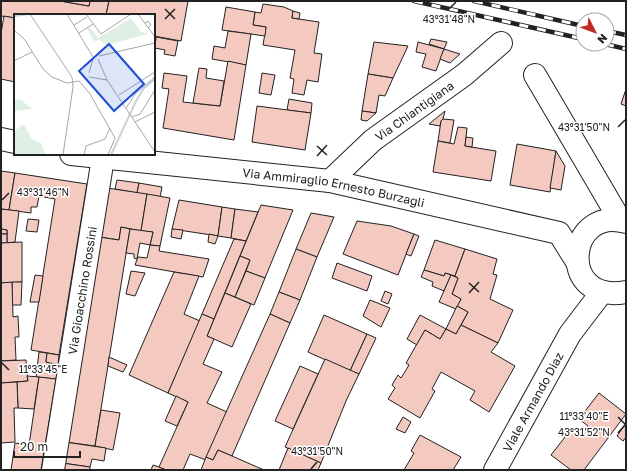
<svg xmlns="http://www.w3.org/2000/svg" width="627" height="471" viewBox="0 0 627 471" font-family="'Golos Text',sans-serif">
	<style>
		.building { fill: #f3c9c0; stroke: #222 }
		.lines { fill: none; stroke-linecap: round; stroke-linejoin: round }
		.minor-casing { stroke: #222; stroke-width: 24 }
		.minor { stroke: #fff; stroke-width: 22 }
		.rail-casing { stroke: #222; stroke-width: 4.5 }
		.rail { stroke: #fff; stroke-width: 3; stroke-dasharray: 9; stroke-linecap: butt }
		.ticks { fill: none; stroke: #222; stroke-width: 1.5 }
		.labels { text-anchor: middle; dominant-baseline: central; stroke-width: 3; stroke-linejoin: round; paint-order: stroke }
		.street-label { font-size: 12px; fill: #222; stroke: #fff }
		.inset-river { fill: none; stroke: #c7d3dd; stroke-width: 2 }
		.inset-road { fill: none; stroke: #a7a7a7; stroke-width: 1 }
		.view { fill: #1d4ed8; fill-opacity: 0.15; stroke: #1d4ed8; stroke-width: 2 }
		.inset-edge { fill: none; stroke: #222; stroke-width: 2 }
		.ticks-label { font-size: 10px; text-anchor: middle; fill: #222; stroke: #fff; stroke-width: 3; stroke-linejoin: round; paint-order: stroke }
	</style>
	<rect width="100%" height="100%" fill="#fff"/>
	<!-- building -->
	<g class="building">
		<path d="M1,1H60L89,6L90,1H109L106,15H15V18L1,16Z"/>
		<path d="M60,1H90L89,6Z"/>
		<path d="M109,1H188L181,41L154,36V15H106Z"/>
		<path d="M263,4L284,7L293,11L292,18L319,22L314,53L322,54L318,82L307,80L304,95L292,93L294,79L290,78L295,50L263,45L266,27L253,25L255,12L261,13Z"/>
		<path d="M226,7L255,12L253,25L266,27L265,36L222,30Z"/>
		<path d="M293,11L300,13L299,19L292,18Z"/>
		<path d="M4,16L15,18V82L1,79V33Z"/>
		<path d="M228,31L251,34L246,65L212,59L214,46L225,48Z"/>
		<path d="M156,37L178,41L175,56L164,54L165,50L155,48Z"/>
		<path d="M431,39L447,42L444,49L429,44Z"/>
		<path d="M374,42L408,46L393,78L368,74Z"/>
		<path d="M418,42L444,49L436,71L422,67L426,54L416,52Z"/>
		<path d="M444,49L460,54L450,63L440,59Z"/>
		<path d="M228,61L246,65L234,140L163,128L169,89L162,88L164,73L187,76L183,102L220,106Z"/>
		<path d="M199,68L207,69L206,78L224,81L220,106L193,103Z"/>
		<path d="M262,73L275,75L271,95L259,93Z"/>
		<path d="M368,74L393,78L385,96L379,95L376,113L362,111Z"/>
		<path d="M626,89V106L621,104Z"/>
		<path d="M289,99L312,103L311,113L287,110Z"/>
		<path d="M257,106L311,113L305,150L252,142Z"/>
		<path d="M362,111L376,113L367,121L361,120Z"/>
		<path d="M445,111L443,119L441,121L440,126L429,124Z"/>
		<path d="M443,119L454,120L450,143L438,141L441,121Z"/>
		<path d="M458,127L467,128L465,146L496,151L491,181L433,172L438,141L454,144Z"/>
		<path d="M466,137L473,138L472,147L465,146Z"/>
		<path d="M517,144L556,151L550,192L510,185Z"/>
		<path d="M556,151L565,166L561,190L550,188Z"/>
		<path d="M1,171L15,173L9,210L1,209Z"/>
		<path d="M15,173L87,184L59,355L31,350L55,199L39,196L37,207H31V213L9,210Z"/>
		<path d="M117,180L139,183L137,193L115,189Z"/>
		<path d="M139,183L162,187L160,197L137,193Z"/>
		<path d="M107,188L147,194L141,231L121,227L119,240L99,237Z"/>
		<path d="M147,194L170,198L160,246L150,245L153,232L141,231Z"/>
		<path d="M179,200L222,207L218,236L172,229Z"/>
		<path d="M261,205L293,210L265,278L246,271L250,260L240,256Z"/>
		<path d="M222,207L235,209L231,238L218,236Z"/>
		<path d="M1,209L19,211L15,242L7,243V230L1,229Z"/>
		<path d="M235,209L258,212L246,241L231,238Z"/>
		<path d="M311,213L334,217L317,257L296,249Z"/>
		<path d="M28,219L39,220L37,232L26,231Z"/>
		<path d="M357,221L391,226L414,234L398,275L343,254Z"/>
		<path d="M121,227L130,229L95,446L65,442L99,237L119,240Z"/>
		<path d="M1,229L7,230V234H1Z"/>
		<path d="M130,229L153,232L150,245L140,243L137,259L134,258V254L126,253Z"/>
		<path d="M172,229L183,230L181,239L171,237Z"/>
		<rect x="1" y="234" width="6" height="9"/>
		<path d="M209,234L218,236L215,244L208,242Z"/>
		<path d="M414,234L419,236L411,256L406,254Z"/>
		<path d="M234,239L246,241L214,319L202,314Z"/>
		<path d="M435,240L465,249L455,276L445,273L444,276L424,270Z"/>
		<path d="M22,242V282L1,283V243Z"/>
		<path d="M150,245L160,246L159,251L209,259L203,277L135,265L138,257L147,258Z"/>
		<path d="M296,249L317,257L300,300L279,292Z"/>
		<path d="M465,249L497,259L493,274L497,275L490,299L513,310L498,343L461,325L468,312L457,306L461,299L452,294L458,278L455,276Z"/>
		<path d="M240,256L250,260L235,297L225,293Z"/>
		<path d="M337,263L372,276L367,291L332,278Z"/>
		<path d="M424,270L444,276L445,273L451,275L444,291L432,286L433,282L421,277Z"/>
		<path d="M131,271L145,273L135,296L126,294Z"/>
		<path d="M246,271L265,278L254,305L235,297Z"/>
		<path d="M174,272L199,276L184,314L200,321L168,393L129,375Z"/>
		<path d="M35,275L43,276L39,302H30Z"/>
		<path d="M451,275L458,278L452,294L461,299L456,309L439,302Z"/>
		<path d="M12,282H22L21,305H12Z"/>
		<path d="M12,282L13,317L18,316L19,337H15L16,360L1,361V283Z"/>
		<path d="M385,291L392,294L388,304L381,301Z"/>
		<path d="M279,292L300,300L290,323L270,314Z"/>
		<path d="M225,293L251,304L232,347L207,336Z"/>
		<path d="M370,300L390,308L381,327L363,316Z"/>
		<path d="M457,306L468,312L456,334L446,329Z"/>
		<path d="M202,314L214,319L207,336L214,339L203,364L222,372L207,403L227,412L206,460L190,454L183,470H166L159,467L188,402L168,393Z"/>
		<path d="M270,314L290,323L232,456L218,450L213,460L206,457Z"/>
		<path d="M324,315L367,334L350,371L308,352Z"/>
		<path d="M420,315L446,329L440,339L425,330L417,345L407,339Z"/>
		<path d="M461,325L498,343L491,352L515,366L489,412L470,400L475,391L441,372L432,389L435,391L420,418L388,399L395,388L392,385L398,375L401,378L409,365L406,363L425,330L440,339L446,329L456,334Z"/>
		<path d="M367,334L376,338L359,374L350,371Z"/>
		<path d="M39,352L47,353L46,362L58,365L56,379L36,377Z"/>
		<path d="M47,353L59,355L58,365L46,362Z"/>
		<path d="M109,357L127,365L123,372L108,366Z"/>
		<path d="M325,359L359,374L346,401L321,463L285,447Z"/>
		<path d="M26,360L28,381L1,383V361Z"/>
		<path d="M300,366L318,374L293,429L275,421Z"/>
		<path d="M27,376L39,377L34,409L18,408L17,382L28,381Z"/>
		<path d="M39,377L56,379L41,470H11L15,443L29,445Z"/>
		<path d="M17,382L18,408H14L15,442L1,443V383Z"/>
		<path d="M599,393L626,414L584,470H571L551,455L572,428L580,435L588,426L579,419Z"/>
		<path d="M176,396L188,402L177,426L165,421Z"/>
		<path d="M101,410L120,413L113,450L95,446Z"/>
		<path d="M403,417L411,422L405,433L396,429Z"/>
		<path d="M626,423V437L623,441L617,436Z"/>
		<path d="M420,435L461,457L453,470H404L414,453L411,451Z"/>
		<path d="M65,442L106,448L104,461L92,459L90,467L62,463Z"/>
		<path d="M288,448L321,463L318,470H279Z"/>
		<path d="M218,450L232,456L264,470H201L206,457L213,460Z"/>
		<path d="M62,463L90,467V470H61Z"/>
		<path d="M153,465L159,467L166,470H151Z"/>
	</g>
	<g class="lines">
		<defs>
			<g id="minor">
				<path d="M535,75L620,220"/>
				<path d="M1,139L15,142"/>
				<path id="s1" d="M71,154L330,181L559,233L577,262"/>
				<path id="s2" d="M330,181L373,140L464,75L501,43"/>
				<path d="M626,222C566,205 557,305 626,292"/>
				<path id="s3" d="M53,470L103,158"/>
				<path id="s4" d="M495,470L570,334L602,292"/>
			</g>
		</defs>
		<!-- minor casing -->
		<use href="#minor" class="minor-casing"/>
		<!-- minor -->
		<use href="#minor" class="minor"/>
		<defs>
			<g id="rail">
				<path d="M414,1L583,39"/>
				<path d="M474,1L583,26"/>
				<path d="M607,31L626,35"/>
				<path d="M605,44L626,49"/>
			</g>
		</defs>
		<!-- rail casing -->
		<use href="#rail" class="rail-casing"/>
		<!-- rail -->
		<use href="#rail" class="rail"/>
	</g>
	<!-- ticks -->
	<path class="ticks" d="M165,9L175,19M449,9L456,2M165,19L175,9M618,127L625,120M317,146L327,155M317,156L327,145M2,200L9,193M469,283L479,292M469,293L479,282M2,363L9,370M618,417L625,424M618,433L625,425M311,469L317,462"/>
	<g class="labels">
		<!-- street labels -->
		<g class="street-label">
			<text stroke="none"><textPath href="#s2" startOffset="110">Via Chiantigiana</textPath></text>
			<text stroke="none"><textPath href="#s1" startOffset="265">Via Ammiraglio Ernesto Burzagli</textPath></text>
			<text stroke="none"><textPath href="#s3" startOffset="182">Via Gioacchino Rossini</textPath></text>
			<text stroke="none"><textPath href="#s4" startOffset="78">Viale Armando Diaz</textPath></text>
		</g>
	</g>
	<!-- overview -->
	<g transform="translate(14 14)">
		<rect width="141" height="141" fill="#fff"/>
		<path d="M117,4L127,18L134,20L92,31L86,26L80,27L73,15L76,13L84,24ZM0,85L7,86L18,95L0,97ZM10,110L18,125L27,129L32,141H0V117Z" fill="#e0efe3"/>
		<path class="inset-river" d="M0,2L14,0M97,141L122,87L130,74L141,65"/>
		<path class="inset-road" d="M16,0L58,63L59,73L49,141M53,0L79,43M72,0L87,20L117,0M124,0L141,23M131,9L134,7L137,11L134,14M60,11L73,3M0,16L11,26L29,55L38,63L53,69L65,67L76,80L101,124L94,141M65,19L79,10M85,42L141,29M84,45L93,66L141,138M0,47L18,38M75,59L79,45M75,63L93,66M105,81L141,58M112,94L122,79L141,63M118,103L126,100L141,76M121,108L141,98M70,141L72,132L91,125L96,114"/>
		<path class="view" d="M95,30L130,70L100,97L65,57Z"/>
		<rect width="141" height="141" class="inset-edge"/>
	</g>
	<g class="ticks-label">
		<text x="449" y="23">43°31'48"N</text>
		<text x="584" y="131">43°31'50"N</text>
		<text x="43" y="196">43°31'46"N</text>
		<text x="43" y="373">11°33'45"E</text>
		<text x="584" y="420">11°33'40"E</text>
		<text x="584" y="436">43°31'52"N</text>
		<text x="317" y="455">43°31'50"N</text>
	</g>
	<!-- border -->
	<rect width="627" height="471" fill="none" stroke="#222222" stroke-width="4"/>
	<!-- north arrow -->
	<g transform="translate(595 32) rotate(132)"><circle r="19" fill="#ffffff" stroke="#a7a7a7"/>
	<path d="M0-3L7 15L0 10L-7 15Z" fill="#c62828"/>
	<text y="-6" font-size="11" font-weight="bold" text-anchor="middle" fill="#222222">N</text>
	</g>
	<!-- scale -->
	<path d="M14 451v6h66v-6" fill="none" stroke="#222222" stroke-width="2"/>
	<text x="20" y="451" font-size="12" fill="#222222" stroke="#ffffff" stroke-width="3" paint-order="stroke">20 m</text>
</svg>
